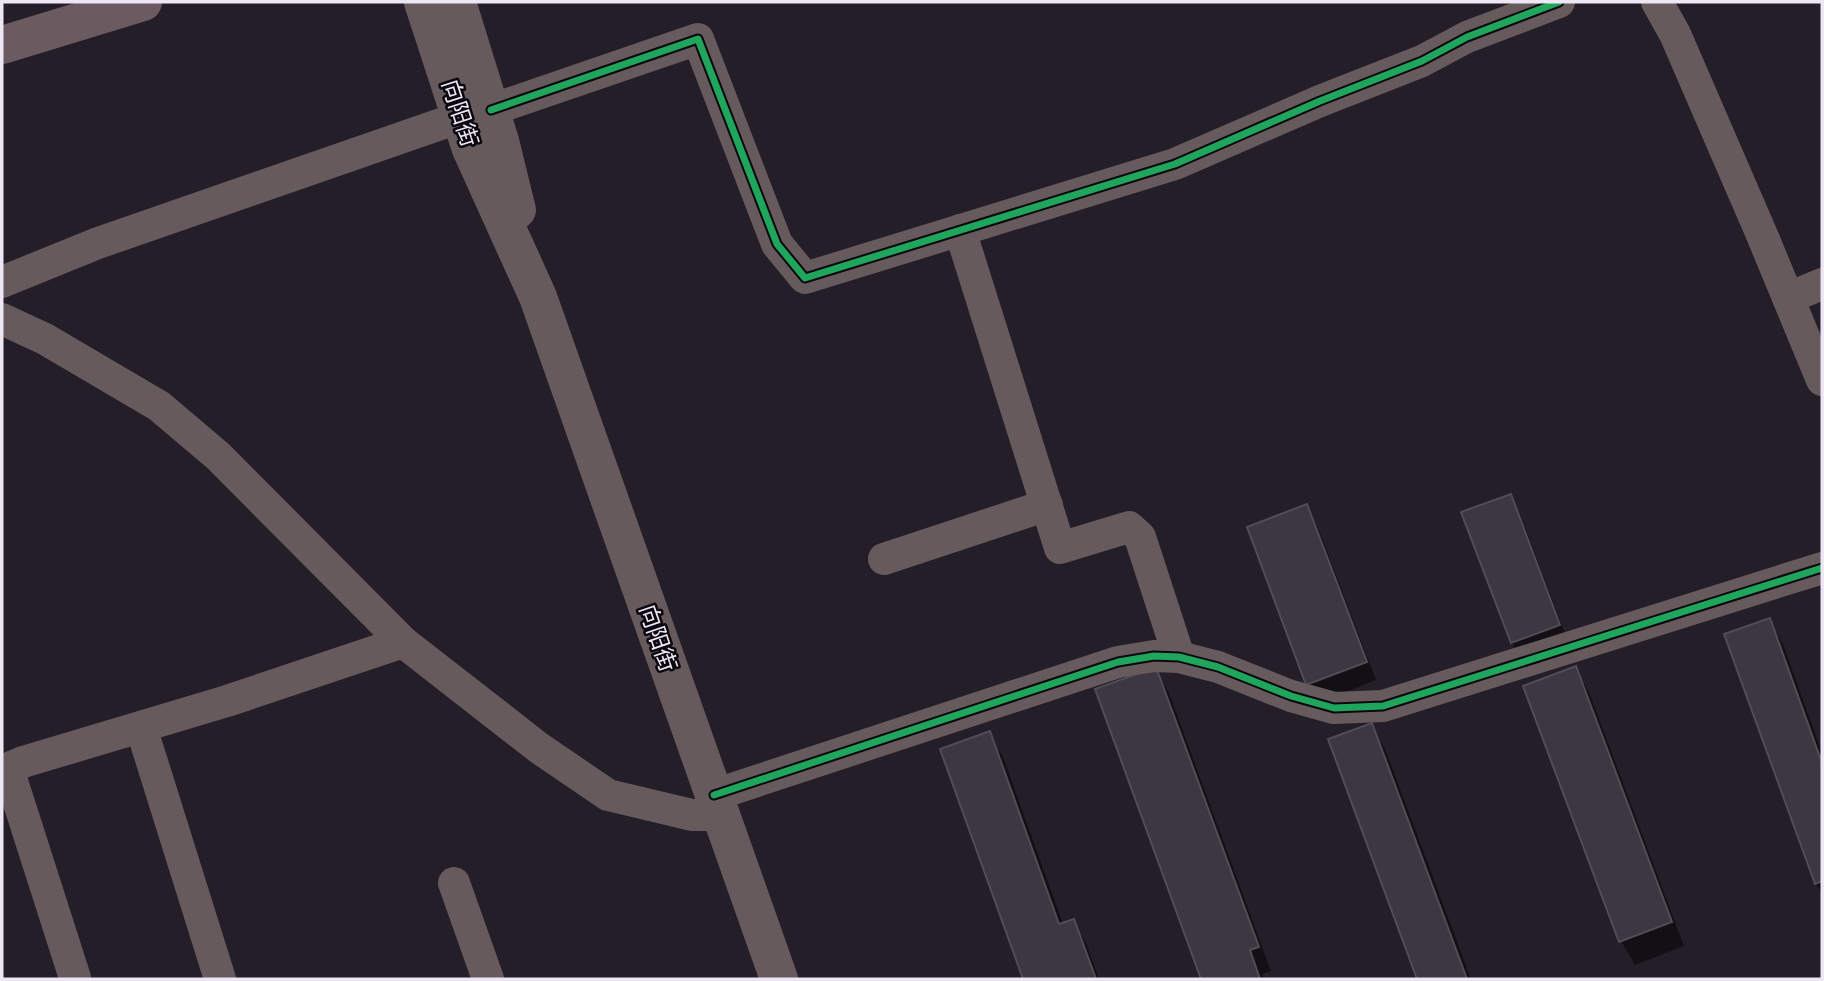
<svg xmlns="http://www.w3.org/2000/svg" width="1824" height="981" viewBox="0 0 1824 981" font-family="'Fira Sans','Noto Sans SC',sans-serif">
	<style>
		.shadow { fill: #0007 }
		.building { fill: #3c3740; stroke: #514c55; stroke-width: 2 }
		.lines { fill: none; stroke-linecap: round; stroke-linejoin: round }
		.minor { stroke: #675a5d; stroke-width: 32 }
		.tertiary { stroke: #675a5d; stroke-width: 38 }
		.secondary { stroke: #6b5b60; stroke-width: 38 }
		.cycleway-casing { stroke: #0b070f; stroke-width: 11 }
		.cycleway { stroke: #20a55d; stroke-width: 7 }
		.labels { text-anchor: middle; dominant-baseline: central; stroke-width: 5; stroke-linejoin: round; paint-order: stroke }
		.street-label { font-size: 23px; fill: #ede7f4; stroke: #0b070f }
	</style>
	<rect width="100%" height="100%" fill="#241e29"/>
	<!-- shadow -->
	<g class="shadow">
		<path d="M1510,496L1520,514L1569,644L1523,661L1512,643L1464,513Z"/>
		<path d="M1306,506L1317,525L1376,680L1319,703L1308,684Z"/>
		<path d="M1769,620L1783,644L1822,753V894L1816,883Z"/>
		<path d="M1575,668L1589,692L1684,946L1635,965L1621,941Z"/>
		<path d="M1155,669L1169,693L1271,971L1262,974L1264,979H1203L1097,690Z"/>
		<path d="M1371,725L1385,749L1471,979H1419L1330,740Z"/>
		<path d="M989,734L1003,757L1063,924L1073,921L1087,945L1099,979H1025L943,750Z"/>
	</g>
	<!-- building -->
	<g class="building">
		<path d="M1511,494L1560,625L1511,643L1461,512Z"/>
		<path d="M1307,504L1367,662L1306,685L1247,527Z"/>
		<path d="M1770,618L1822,763V881L1815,884L1724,634Z"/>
		<path d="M1576,666L1672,922L1619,942L1523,686Z"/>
		<path d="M1156,667L1259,947L1250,950L1260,979H1201L1095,689Z"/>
		<path d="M1372,723L1467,979H1417L1328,739Z"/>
		<path d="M990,731L1059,924L1074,919L1096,979H1023L940,749Z"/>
	</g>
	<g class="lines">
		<!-- minor -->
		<g class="minor">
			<path d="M1657,2L1675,34L1762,235L1822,380"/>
			<path d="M491,110L698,39L777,244L805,278L1175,164L1320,101L1422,61L1467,37L1559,2"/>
			<path d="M960,230L1060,548L1129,527L1140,537L1179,657"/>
			<path d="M2,282L98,243L461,117"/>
			<path d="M1788,298L1822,284"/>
			<path d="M2,319L45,339L159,406L218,456L403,642L539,748L608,795L692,815H721"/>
			<path d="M884,559L1047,505"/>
			<path d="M141,727L220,979"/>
			<path d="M714,795L1118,662L1154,656L1179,657L1218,667L1291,696L1334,708L1383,706L1822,568"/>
			<path d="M454,883L488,979"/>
			<path d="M75,978L9,772V768L23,762L227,701L403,642"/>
		</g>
		<!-- tertiary -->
		<g class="tertiary">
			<path d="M423,2L471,149L538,297L779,979"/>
			<path d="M457,2L500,141L517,210"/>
		</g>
		<!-- secondary -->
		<path class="secondary" d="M2,45L143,2"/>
		<defs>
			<g id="cycleway">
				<path d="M491,110L698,39L777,244L805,278L1175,164L1320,101L1422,61L1467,37L1559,2"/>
				<path d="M714,795L1118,662L1154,656L1179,657L1218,667L1291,696L1334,708L1383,706L1822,568"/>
			</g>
		</defs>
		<!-- cycleway casing -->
		<use href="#cycleway" class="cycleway-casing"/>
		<!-- cycleway -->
		<use href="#cycleway" class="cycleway"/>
	</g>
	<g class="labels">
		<!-- street labels -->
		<g class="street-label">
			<text transform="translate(460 113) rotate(72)">向阳街</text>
			<text transform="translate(658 638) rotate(71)">向阳街</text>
		</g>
	</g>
	<!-- border -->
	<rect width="1824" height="981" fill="none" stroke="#ede7f4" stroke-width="7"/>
</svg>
